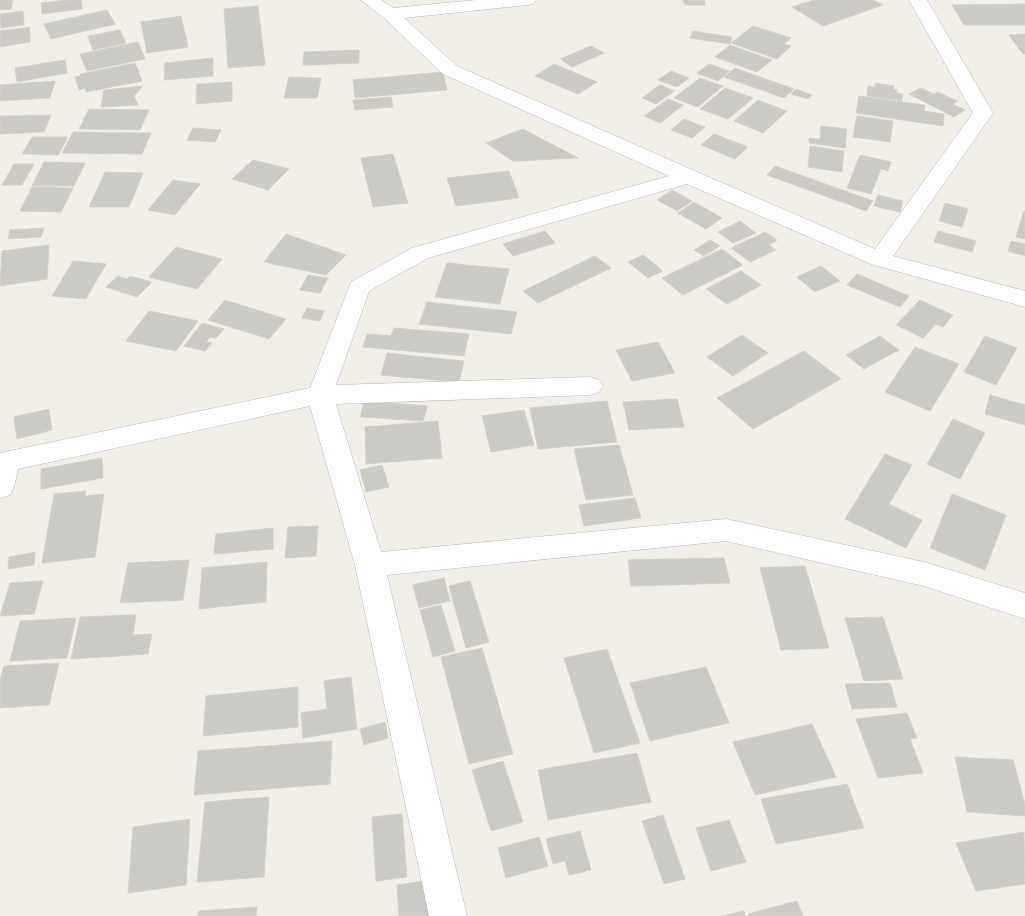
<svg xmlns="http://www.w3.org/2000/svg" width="1025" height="916" viewBox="0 0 1025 916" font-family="Montserrat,sans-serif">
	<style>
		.building { fill: #cccac5; stroke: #d6d1c6 }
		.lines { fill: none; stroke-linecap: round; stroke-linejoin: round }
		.minor-casing { stroke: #b5b8bc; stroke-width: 1 }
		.minor { fill: #fff; fill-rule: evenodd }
	</style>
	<rect width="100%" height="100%" fill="#f1efe8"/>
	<!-- building -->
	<g class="building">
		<path d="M0,0H13L11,9L0,10Z"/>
		<path d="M66,0H81L82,9L42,14L41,3Z"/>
		<path d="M683,0H704L705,5H685Z"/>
		<path d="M814,0H873L883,5L823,26L792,7Z"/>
		<path d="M1025,4V25H964L952,5Z"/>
		<path d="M258,6L265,65L228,68L224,9Z"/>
		<path d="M107,10L115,24L51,39L44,24Z"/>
		<path d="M23,11L24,25L1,28L0,14Z"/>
		<path d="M181,16L188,47L147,53L141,22Z"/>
		<path d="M753,26L791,38L784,44L791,46L777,59L731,43Z"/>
		<path d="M30,27V42L0,47V31Z"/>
		<path d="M120,30L126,43L93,50L88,36Z"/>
		<path d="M693,31L732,37L730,44L690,38Z"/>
		<path d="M1025,34V54H1023L1009,35Z"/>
		<path d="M138,42L145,59L87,71L80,54Z"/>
		<path d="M730,45L772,60L757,72L715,57Z"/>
		<path d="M591,46L604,53L572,67L560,59Z"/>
		<path d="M359,50V63L303,65L304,52Z"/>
		<path d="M213,58V76L164,80L165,63Z"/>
		<path d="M65,60L67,73L17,82L15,68Z"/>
		<path d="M135,63L142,81L86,92L85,88L79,90L75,77L81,76L80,74Z"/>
		<path d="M554,64L597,82L578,94L535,76Z"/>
		<path d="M709,64L729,71L718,81L697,73Z"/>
		<path d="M735,68L794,89L784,98L724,77Z"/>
		<path d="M671,71L689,78L677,87L658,80Z"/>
		<path d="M443,72L447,90L355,98L353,80Z"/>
		<path d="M289,77L321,78L317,98H284Z"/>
		<path d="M700,78L723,86L698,107L674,98Z"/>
		<path d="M55,81L50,98L0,101V85Z"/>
		<path d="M232,82V101L196,104L197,84Z"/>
		<path d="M875,83L894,86L893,89L897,90L896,93L903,94L902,101L867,96L868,86L875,87Z"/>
		<path d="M660,85L674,91L656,104L642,98Z"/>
		<path d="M143,86L134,96L138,105L101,107L104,90Z"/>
		<path d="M725,88L753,98L728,119L700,109Z"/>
		<path d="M921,88L934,94L938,92L957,101L953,104L965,110L954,117L909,94Z"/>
		<path d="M796,89L812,95L808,99L791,94Z"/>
		<path d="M859,96L925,105L924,111L944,114L943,126L856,113Z"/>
		<path d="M391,97L393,107L355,110L353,100Z"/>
		<path d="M668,99L683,105L660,123L644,116Z"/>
		<path d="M758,100L787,111L763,133L734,121Z"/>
		<path d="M89,109L149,110L140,130L79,129Z"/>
		<path d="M51,115L44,132L0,134V116Z"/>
		<path d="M857,116L893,121L890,142L853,137Z"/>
		<path d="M684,119L705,127L692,138L671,130Z"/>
		<path d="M821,126L847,129L845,148L809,143V138L820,139Z"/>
		<path d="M193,128L221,130L215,142L187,140Z"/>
		<path d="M523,129L578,158L513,161L486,143Z"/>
		<path d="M73,132L151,133L142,154L62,153Z"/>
		<path d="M714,134L748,147L735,159L701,145Z"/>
		<path d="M32,137H68L58,155L22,154Z"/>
		<path d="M810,146L844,151L842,172L808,167Z"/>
		<path d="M393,154L408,203L373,207L361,158Z"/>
		<path d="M860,155L891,162L888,171L881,169L871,194L847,188Z"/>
		<path d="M253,160L289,169L268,190L232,179Z"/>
		<path d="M44,162L85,163L74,186H32Z"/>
		<path d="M14,164H34L22,185H2Z"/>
		<path d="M775,166L873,201L866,211L767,175Z"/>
		<path d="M509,171L519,198L456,206L447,178Z"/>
		<path d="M105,172L143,173L129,207H89Z"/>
		<path d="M173,180L200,184L175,215L148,210Z"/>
		<path d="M32,187L73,188L61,212L20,211Z"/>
		<path d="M672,190L692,201L677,211L657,200Z"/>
		<path d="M878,195L903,201L900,212L874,206Z"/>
		<path d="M694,202L722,218L706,229L678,213Z"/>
		<path d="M945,203L968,209L962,227L939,221Z"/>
		<path d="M1024,211H1025V239L1016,237Z"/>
		<path d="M740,221L756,233L733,243L718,232Z"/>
		<path d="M44,228L41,237L8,239L10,230Z"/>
		<path d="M545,231L555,243L513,256L503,244Z"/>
		<path d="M938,231L976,241L972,252L934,242Z"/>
		<path d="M765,232L777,240L769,245L776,250L750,262L731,248Z"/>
		<path d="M286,234L346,255L326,275L264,262Z"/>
		<path d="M710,240L720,246L704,256L694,250Z"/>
		<path d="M1011,241L1025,244V256L1008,251Z"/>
		<path d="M49,245L47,279L0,286L2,251Z"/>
		<path d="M176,247L222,259L197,289L149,277Z"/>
		<path d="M722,249L743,265L683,295L662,278Z"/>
		<path d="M643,255L663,271L648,278L628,262Z"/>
		<path d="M595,256L611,268L538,303L523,291Z"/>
		<path d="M73,261L106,264L86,299L52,296Z"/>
		<path d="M447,263L509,269L500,304L435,297Z"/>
		<path d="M821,266L840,281L815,292L797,277Z"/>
		<path d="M741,271L761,285L727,304L706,289Z"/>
		<path d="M857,274L909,296L900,307L847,285Z"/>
		<path d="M308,275L328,278L320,293L300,290Z"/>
		<path d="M118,276L127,279L130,276L152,282L137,297L106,287Z"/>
		<path d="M225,300L286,319L269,339L208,320Z"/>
		<path d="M920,300L953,315L943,327L936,324L923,338L896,325Z"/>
		<path d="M427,302L517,312L511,334L419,324Z"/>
		<path d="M307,308L324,311L320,321L302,318Z"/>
		<path d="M149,311L198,321L176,351L126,341Z"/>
		<path d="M202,323L224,329L216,338L210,337L206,342L212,343L205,351L184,346Z"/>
		<path d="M394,328L469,334L464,356L363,347L367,334L391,336Z"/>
		<path d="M742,335L768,353L733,376L707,357Z"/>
		<path d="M880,336L899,350L864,369L846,355Z"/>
		<path d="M985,336L1017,348L996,385L964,372Z"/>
		<path d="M658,342L675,373L632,381L616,350Z"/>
		<path d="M915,347L959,364L930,411L885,392Z"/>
		<path d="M804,351L841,379L753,429L717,398Z"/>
		<path d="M387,353L464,361L459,382L381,375Z"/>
		<path d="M990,395L1025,405V425L985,414Z"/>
		<path d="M677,399L684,427L629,430L623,402Z"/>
		<path d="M364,401L427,406L423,421L360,417Z"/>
		<path d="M607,401L617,442L538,449L530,408Z"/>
		<path d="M49,409L52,430L17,439L14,417Z"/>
		<path d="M524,410L534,445L491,452L482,416Z"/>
		<path d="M953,419L985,433L960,479L927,464Z"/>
		<path d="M438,421L442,458L366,464L365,427Z"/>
		<path d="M619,445L633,495L586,500L574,449Z"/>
		<path d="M885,454L912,465L889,504L922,520L906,548L845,519Z"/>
		<path d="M102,458L103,478L41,489V469Z"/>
		<path d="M382,465L389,487L366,492L360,470Z"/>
		<path d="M86,491L85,496L104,494L95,557L42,563L54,494Z"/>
		<path d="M952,494L1006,515L985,570L930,548Z"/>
		<path d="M635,498L641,518L584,526L579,505Z"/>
		<path d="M318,526L316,556L285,558L288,527Z"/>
		<path d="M273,528V549L214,554L216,534Z"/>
		<path d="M35,552L34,565L8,569L9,557Z"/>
		<path d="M724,558L730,583L631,586L628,560Z"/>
		<path d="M189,560L183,600L120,603L128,563Z"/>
		<path d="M267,562L266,602L199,609L202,568Z"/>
		<path d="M805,566L829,648L781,650L760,568Z"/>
		<path d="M444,578L450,601L419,608L413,585Z"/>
		<path d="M43,581L34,614L0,616L10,583Z"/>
		<path d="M470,581L489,642L466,648L449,586Z"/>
		<path d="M441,605L455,651L433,657L420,610Z"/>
		<path d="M136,615L133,635L152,634L148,654L71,659L80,617Z"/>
		<path d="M883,617L903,679L864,681L845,618Z"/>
		<path d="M76,618L67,658L10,661L20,621Z"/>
		<path d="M482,648L513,754L469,764L441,657Z"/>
		<path d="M607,649L640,743L594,753L564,658Z"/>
		<path d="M59,663L49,705L0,708V680L4,666Z"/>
		<path d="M706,667L729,723L650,741L630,683Z"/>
		<path d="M351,677L357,729L303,738L301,713L327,709L324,681Z"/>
		<path d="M890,683L897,707L852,709L845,684Z"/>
		<path d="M298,687V727L203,736L206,696Z"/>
		<path d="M907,713L917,738L910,739L923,773L878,778L856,719Z"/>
		<path d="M385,722L388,738L364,745L360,729Z"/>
		<path d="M812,724L836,777L755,795L733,742Z"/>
		<path d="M332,741L330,784L194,795L198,751Z"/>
		<path d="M637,753L651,802L548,820L538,770Z"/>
		<path d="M955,757L1013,760L1025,804V816L967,812Z"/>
		<path d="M503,761L523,822L491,831L472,770Z"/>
		<path d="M847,784L864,828L776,844L761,799Z"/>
		<path d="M269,797L264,877L197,882L205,802Z"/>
		<path d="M402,814L407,877L376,881L372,817Z"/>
		<path d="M663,815L685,879L664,884L642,821Z"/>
		<path d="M190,819L186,885L128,893L133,827Z"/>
		<path d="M729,820L746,862L711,871L696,828Z"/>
		<path d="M580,831L591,870L569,875L565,861L553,864L546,839Z"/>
		<path d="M1024,832L1025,884L976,891L956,843Z"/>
		<path d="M539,837L548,866L506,878L498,848Z"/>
		<path d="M431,880L435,916H399L397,885Z"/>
		<path d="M797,901L803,916H749L748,914Z"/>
		<path d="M257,907L256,916H198L199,911Z"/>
		<path d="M744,911L745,916H722Z"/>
	</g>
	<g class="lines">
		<defs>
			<path id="minor" d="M361,0H381L394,8L476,0H536L533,4L527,5L404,18L457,66L697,172L875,249L973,113L909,0H927L993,113L893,256L1025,291V307L871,264L687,184L428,258L369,291L336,385L590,377L599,380L603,386L599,392L590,395L336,404L381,552L726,519L924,562L1025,593V619L924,586L726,541L387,575L467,916H429L355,565L310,406L18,469L14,487L10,495L0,498V453L310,388L351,282L412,248L669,176L443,74L384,18Z"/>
		</defs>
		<!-- minor casing -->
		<use href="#minor" class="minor-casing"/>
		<!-- minor -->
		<use href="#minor" class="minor"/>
	</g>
</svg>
